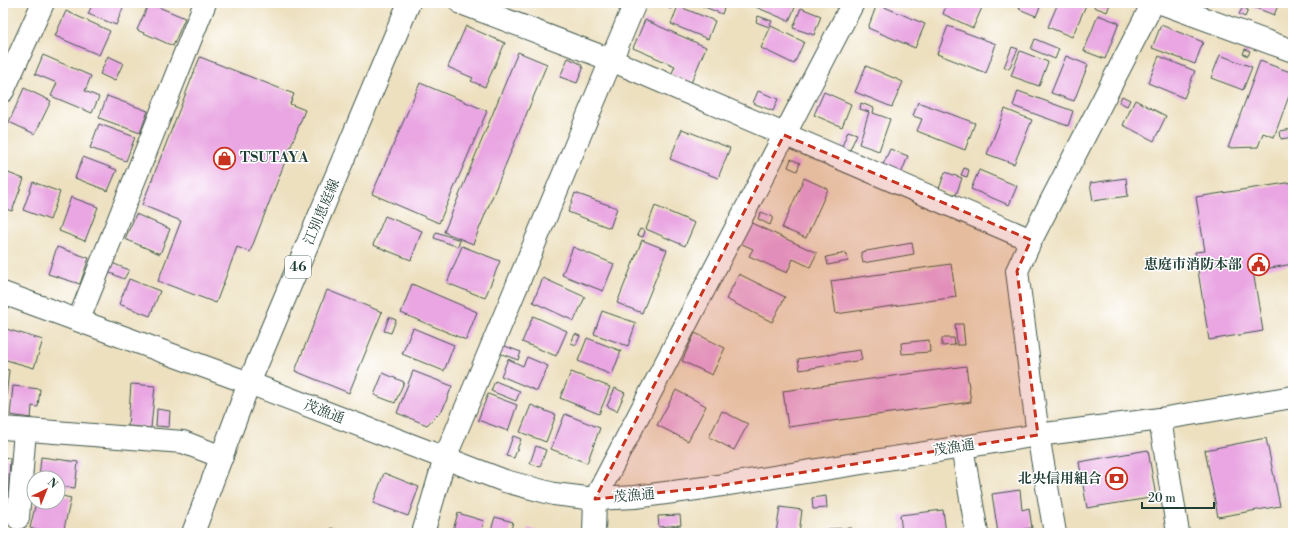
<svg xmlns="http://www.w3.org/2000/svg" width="1296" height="536" viewBox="0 0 1296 536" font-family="'Libre Bodoni','Noto Serif JP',serif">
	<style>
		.building { fill: #e9a6e2 }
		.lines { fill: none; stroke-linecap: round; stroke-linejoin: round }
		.minor-casing { stroke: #3e5549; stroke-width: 24 }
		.major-casing { stroke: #3e5549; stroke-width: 24 }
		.minor { stroke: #fff; stroke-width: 22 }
		.major { stroke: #fff; stroke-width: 22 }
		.marked { fill: #c8321e; fill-opacity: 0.2; stroke: #c8321e; stroke-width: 3; stroke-dasharray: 8 5; stroke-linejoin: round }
		.labels { text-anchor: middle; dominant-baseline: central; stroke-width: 3; stroke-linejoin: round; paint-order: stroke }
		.shield { fill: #fff; stroke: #627771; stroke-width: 1 }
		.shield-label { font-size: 13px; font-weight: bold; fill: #1f3d34 }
		.poi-label { font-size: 14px; font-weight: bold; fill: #1f3d34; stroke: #fff; text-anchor: end }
		.street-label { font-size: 14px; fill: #1f3d34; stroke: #fff }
	</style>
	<rect width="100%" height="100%" fill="#fff"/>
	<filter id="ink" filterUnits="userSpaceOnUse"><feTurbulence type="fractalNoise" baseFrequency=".025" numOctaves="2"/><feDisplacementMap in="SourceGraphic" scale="8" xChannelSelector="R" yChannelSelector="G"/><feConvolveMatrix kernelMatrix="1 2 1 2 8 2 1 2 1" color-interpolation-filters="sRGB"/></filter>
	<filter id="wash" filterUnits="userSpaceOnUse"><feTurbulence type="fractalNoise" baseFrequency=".012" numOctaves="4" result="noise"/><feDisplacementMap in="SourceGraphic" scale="16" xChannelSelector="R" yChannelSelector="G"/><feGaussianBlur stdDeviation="0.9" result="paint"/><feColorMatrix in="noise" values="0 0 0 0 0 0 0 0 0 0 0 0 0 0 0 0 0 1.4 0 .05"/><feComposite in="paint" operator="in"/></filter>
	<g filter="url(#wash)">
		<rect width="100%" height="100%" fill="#ede0bf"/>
		<g id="blocks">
			<!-- building -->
			<g class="building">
				<path d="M93,3H125L116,25L88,14Z"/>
				<path d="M149,3L185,18L173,46L137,30Z"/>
				<path d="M657,3H674L671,9Z"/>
				<path d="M695,3H726L722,14Z"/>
				<path d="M752,3H797L789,21L751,5Z"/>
				<path d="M947,3H984L973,28L943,14Z"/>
				<path d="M1022,3H1042L1036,16L1019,9Z"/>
				<path d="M1058,3H1087L1072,37L1048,27Z"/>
				<path d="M1096,3L1110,4L1107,12L1094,7Z"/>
				<path d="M1243,3H1279L1274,15Z"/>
				<path d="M877,4L925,24L915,48L868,28Z"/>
				<path d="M678,6L715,21L708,39L671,24Z"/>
				<path d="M1243,7L1248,10L1245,17L1239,14Z"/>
				<path d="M801,8L821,16L814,35L793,28Z"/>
				<path d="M66,11L110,31L99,55L55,36Z"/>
				<path d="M1098,15L1119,23L1105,59L1084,51Z"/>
				<path d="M758,16L772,21L769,27L756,22Z"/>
				<path d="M645,20L706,47L691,83L671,75L675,66L633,48Z"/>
				<path d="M1161,25L1203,42L1195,64L1152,48Z"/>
				<path d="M466,26L505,43L485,87L471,81L473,78L448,67Z"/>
				<path d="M771,26L804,42L794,64L761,48Z"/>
				<path d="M948,26L996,44L986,73L937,54Z"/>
				<path d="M1035,39L1059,49L1055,59L1031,49Z"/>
				<path d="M1012,47L1018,49L1009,69L1004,67Z"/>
				<path d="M1245,49L1250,51L1248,56L1243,54Z"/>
				<path d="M1020,51L1048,62L1039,86L1011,76Z"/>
				<path d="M518,52L547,64L473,244L444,232Z"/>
				<path d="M43,55L91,76L85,91L99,97L92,113L51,96L57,83L35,74Z"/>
				<path d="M1220,55L1252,67L1243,90L1211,78Z"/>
				<path d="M108,56L123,63L115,81L100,74Z"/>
				<path d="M1066,56L1088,65L1074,101L1051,93Z"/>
				<path d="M1159,56L1195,71L1184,98L1148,83Z"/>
				<path d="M200,57L294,94L290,104L305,110L250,252L237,247L216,303L158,281L181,221L142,205Z"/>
				<path d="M568,58L581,64L583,69L577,83L560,77Z"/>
				<path d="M1260,61L1293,73V85L1274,137L1263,133L1258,147L1228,148Z"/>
				<path d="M866,66L903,82L892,107L855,92Z"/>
				<path d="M420,83L487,111L439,223L372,194Z"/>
				<path d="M24,88L51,101L35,134L9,122Z"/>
				<path d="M758,91L778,99L773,111L753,103Z"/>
				<path d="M1018,91L1073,111L1068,126L1013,106Z"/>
				<path d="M824,92L851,104L842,127L814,115Z"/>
				<path d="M107,96L148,111L140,133L99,118Z"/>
				<path d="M1122,96L1130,100L1127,106L1119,102Z"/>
				<path d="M1135,100L1166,116L1154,141L1123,125Z"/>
				<path d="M918,102L975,123L965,150L917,131L922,119L913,116Z"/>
				<path d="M861,103L874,108L873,113L890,119L879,151L859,144L869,112L860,109Z"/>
				<path d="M1005,109L1032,120L1014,164L987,154Z"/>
				<path d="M99,124L135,137L126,161L90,148Z"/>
				<path d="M682,129L730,148L718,178L670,159Z"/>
				<path d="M1293,129V137L1281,139L1280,131Z"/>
				<path d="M848,131L857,134L849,152L841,149Z"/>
				<path d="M890,149L908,156L901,174L882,167Z"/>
				<path d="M83,157L117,170L108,191L75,178Z"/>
				<path d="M791,159L800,163L797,171L788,167Z"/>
				<path d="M964,168L969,170L967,177L961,175Z"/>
				<path d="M979,170L1017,186L1009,205L971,189Z"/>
				<path d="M3,171L24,179L12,211L3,208Z"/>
				<path d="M945,172L962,178L956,195L939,189Z"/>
				<path d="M804,178L828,189L806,238L782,228Z"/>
				<path d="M1126,178L1128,196L1093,201L1090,183Z"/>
				<path d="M33,182L60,192L50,220L23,210Z"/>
				<path d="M1293,182V264L1253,271L1263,331L1209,340L1195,252L1205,251L1196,197Z"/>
				<path d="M575,193L617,208L610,228L568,212Z"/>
				<path d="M71,197L98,207L85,241L59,231Z"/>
				<path d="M655,206L695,223L685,246L646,229Z"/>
				<path d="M761,212L773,217L770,225L758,219Z"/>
				<path d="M136,214L170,229L160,254L125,239Z"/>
				<path d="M385,216L422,231L411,260L373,245Z"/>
				<path d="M749,222L817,253L810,267L793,259L787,273L749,256L753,249L740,243Z"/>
				<path d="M640,229L645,231L643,237L637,235Z"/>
				<path d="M436,232L460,240L458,247L434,238Z"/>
				<path d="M3,233L7,234L3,244Z"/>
				<path d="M642,240L667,250L642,313L617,303Z"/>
				<path d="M912,243L914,254L863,263L861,252Z"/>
				<path d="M462,246L500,261L485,298L447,283Z"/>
				<path d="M57,247L89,258L80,284L48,274Z"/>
				<path d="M573,247L614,264L603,291L562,275Z"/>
				<path d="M846,253L848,261L828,265L826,257Z"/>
				<path d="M112,263L129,270L124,279L108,272Z"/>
				<path d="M951,264L956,297L836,314L831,281Z"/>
				<path d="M739,274L785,297L772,322L726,299Z"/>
				<path d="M543,278L585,297L574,321L533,302Z"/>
				<path d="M129,279L160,291L150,316L119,304Z"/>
				<path d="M412,284L477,312L466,340L401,313Z"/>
				<path d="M327,290L382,312L349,393L295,371Z"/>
				<path d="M602,311L636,323L628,346L594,334Z"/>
				<path d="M533,316L567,331L556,356L522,342Z"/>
				<path d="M389,317L396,320L391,333L384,331Z"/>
				<path d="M955,324H963L965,345H957Z"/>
				<path d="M3,328L43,340L34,368L3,359Z"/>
				<path d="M413,328L454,345L444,371L402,354Z"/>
				<path d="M695,333L725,348L712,375L682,361Z"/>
				<path d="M575,334L580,336L576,345L571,343Z"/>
				<path d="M587,338L621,351L612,375L578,361Z"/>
				<path d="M942,338H954L955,345L942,346Z"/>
				<path d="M929,340L930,352L902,354L901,343Z"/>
				<path d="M502,345L521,352L518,360L499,353Z"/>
				<path d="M860,350L862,360L800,370L798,359Z"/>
				<path d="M527,357L548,366L537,391L501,376L508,359L523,366Z"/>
				<path d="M966,366L971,402L788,427L783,391Z"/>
				<path d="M3,369L9,370L4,416H3Z"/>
				<path d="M413,371L452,386L443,409L427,425L397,413Z"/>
				<path d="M571,372L610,387L599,414L560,398Z"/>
				<path d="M383,373L404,382L395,403L374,395Z"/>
				<path d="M495,381L520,391L516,401L491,391Z"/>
				<path d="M131,384L155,386L151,428L128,426Z"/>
				<path d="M13,386L40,389L38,407L32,406L31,418L10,415Z"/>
				<path d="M615,388L625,393L617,411L607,406Z"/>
				<path d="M676,390L706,406L688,441L657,425Z"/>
				<path d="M488,394L517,405L508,431L478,420Z"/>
				<path d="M531,405L556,415L546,442L520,432Z"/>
				<path d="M157,409L170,411L169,427L156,426Z"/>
				<path d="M722,411L748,424L734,450L709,437Z"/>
				<path d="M565,414L600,428L587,463L551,449Z"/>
				<path d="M513,436L521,439L514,458L506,456Z"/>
				<path d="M1266,438L1280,506L1218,517L1205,450Z"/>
				<path d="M536,446L546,450L540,467L530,463Z"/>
				<path d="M1148,450L1156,497L1087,508L1079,462Z"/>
				<path d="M3,457L10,458L7,522H3Z"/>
				<path d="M41,457L78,462L75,488L58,486V478H39Z"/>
				<path d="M384,473L419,487L408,516L373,503Z"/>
				<path d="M1020,490L1022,510L1029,508L1032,528L1024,529L1025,533H998L992,494Z"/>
				<path d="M58,495L71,498L63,533H39V531L30,528L36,502H58Z"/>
				<path d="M826,496L827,508L813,509L812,498Z"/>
				<path d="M780,507L802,510L799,533H776Z"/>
				<path d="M943,510L946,533H902L900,515Z"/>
				<path d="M458,513L484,521L481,533H452Z"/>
				<path d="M680,515L681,525L659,527L658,516Z"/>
				<path d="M495,517L513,522L510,533H490Z"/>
				<path d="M331,528L347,533H329Z"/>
				<path d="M528,528L544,533H527Z"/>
				<path d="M851,528V533H828L827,529Z"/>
			</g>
		</g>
	</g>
	<g filter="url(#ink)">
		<use href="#blocks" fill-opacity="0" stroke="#3e5549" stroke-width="1"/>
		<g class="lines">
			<defs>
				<g id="minor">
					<path d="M461,3L611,60L1031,240"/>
					<path d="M1161,3L1293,51"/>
					<path d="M3,91L43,3"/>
					<path d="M3,293L249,383L505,481L554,494L595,499L635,497L704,488L1038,435L1160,419L1293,397"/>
					<path d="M79,319L205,3"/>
					<path d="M1160,419L1178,533"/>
					<path d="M3,428L183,442L222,457"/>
					<path d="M962,447L977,533"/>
					<path d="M18,518L25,430"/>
					<path d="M423,533L445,458L635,3"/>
					<path d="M594,533L595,499L853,3"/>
					<path d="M1055,533L1038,435L1017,271L1031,240L1153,3"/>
				</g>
				<path id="major" d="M193,533L249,383L409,3"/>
			</defs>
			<!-- minor casing -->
			<use href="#minor" class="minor-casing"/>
			<!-- major casing -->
			<use href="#major" class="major-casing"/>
			<!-- minor -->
			<use href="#minor" class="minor"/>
			<!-- major -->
			<use href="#major" class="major"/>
		</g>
	</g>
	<!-- marked area -->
	<path class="marked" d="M784,135L1031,240L1017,271L1038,435L704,488L595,499Z"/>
	<!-- icons -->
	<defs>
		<symbol id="shop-ring" viewBox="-11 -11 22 22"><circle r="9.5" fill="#fff" stroke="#c8321e" stroke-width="1.5"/><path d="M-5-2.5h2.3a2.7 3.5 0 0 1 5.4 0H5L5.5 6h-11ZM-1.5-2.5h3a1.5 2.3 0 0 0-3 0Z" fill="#c8321e"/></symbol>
		<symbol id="civic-ring" viewBox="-11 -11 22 22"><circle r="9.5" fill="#fff" stroke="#c8321e" stroke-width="1.5"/><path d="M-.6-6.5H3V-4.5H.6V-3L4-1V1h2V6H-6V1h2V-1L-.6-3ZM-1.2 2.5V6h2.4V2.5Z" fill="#c8321e"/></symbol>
		<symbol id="bank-ring" viewBox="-11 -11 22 22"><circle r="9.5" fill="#fff" stroke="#c8321e" stroke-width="1.5"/><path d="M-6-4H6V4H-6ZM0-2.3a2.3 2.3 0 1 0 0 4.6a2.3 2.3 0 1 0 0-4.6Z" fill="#c8321e"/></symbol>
	</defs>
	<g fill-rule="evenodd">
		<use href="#shop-ring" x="212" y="146" width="25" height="25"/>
		<use href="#civic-ring" x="1246" y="252" width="25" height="25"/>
		<use href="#bank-ring" x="1104" y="466" width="25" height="25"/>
	</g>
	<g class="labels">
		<!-- shield labels -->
		<rect class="shield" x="285" y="256" width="26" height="22" rx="3"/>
		<g class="shield-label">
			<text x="298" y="267">46</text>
		</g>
		<!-- poi labels -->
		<g class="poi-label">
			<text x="240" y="158" text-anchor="start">TSUTAYA</text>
			<text x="1242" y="265">恵庭市消防本部</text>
			<text x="1102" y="479">北央信用組合</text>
		</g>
		<!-- street labels -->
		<g class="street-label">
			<text transform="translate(322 212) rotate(-67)">江別恵庭線</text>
			<text transform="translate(324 412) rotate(21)">茂漁通</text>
			<text transform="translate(954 448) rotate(-9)">茂漁通</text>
			<text transform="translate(634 496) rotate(-5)">茂漁通</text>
		</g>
	</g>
	<!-- margin -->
	<rect width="1296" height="536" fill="none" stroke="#fff" stroke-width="16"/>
	<!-- north arrow -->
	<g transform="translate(46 490) rotate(43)"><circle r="19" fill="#ffffff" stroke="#a5b1ae"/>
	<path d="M0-3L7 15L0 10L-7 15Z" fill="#c8321e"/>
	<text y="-6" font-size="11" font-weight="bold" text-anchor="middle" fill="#1f3d34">N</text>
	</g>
	<!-- scale -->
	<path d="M1142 502v6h72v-6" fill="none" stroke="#1f3d34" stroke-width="2"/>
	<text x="1148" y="502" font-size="12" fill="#1f3d34" stroke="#ffffff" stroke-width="3" paint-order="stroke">20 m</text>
</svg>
